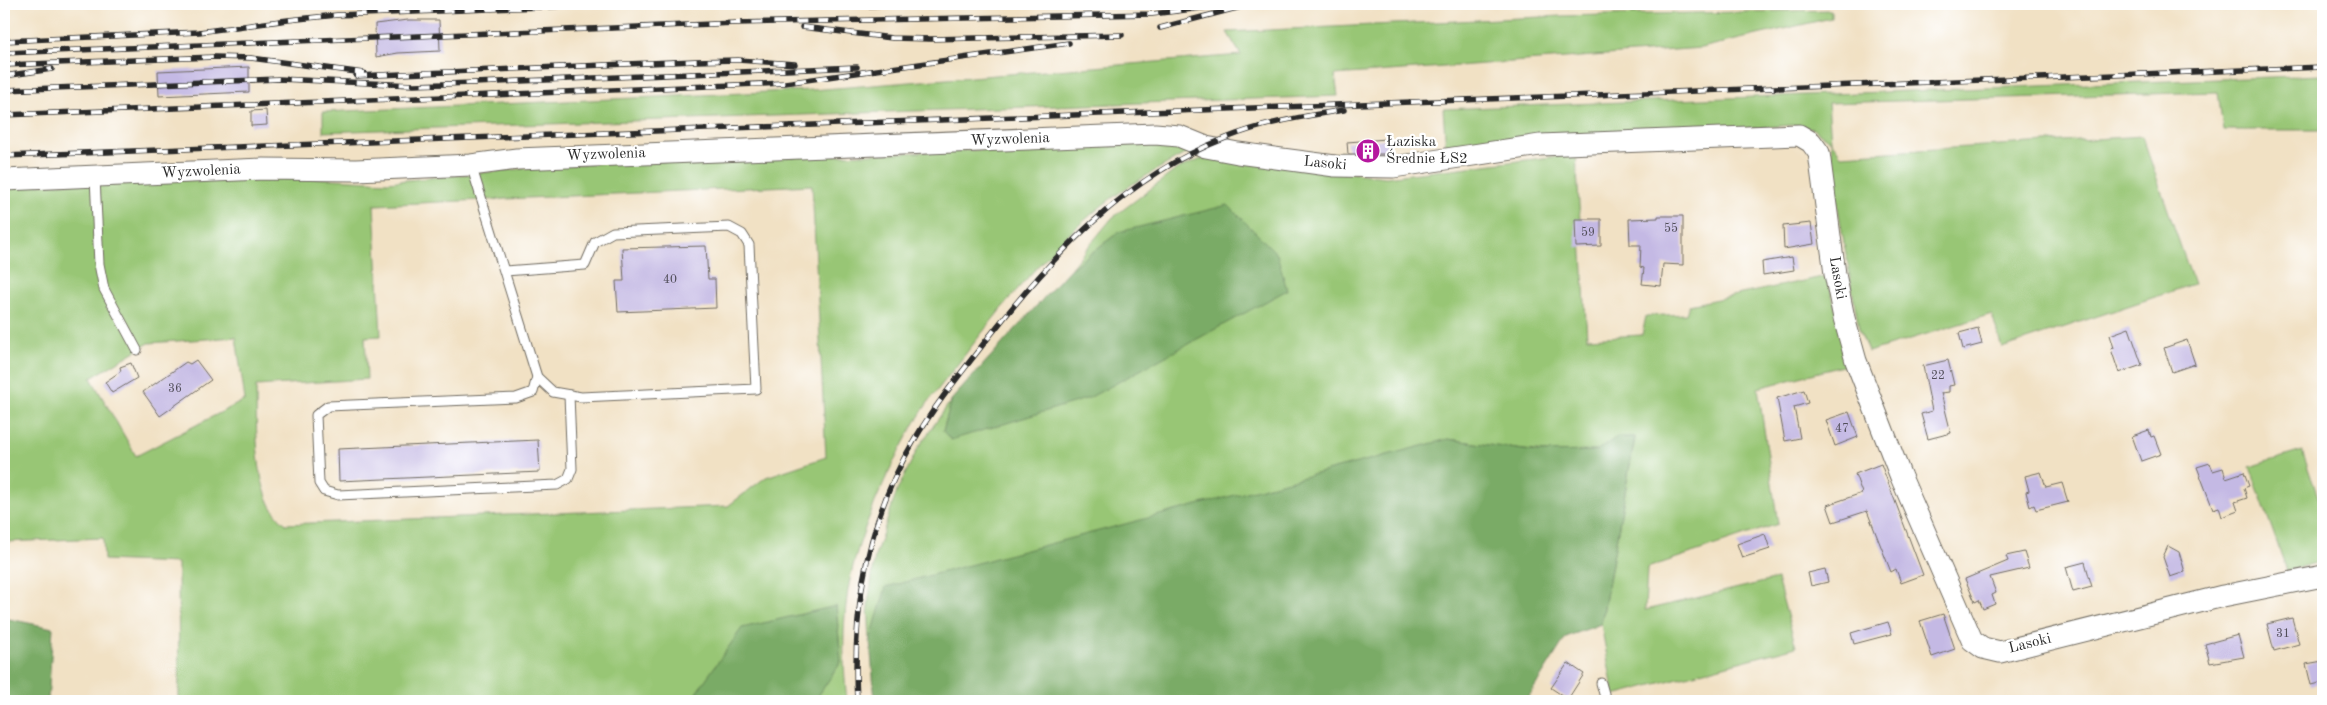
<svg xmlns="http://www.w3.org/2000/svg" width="2327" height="705" viewBox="0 0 2327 705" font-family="'Old Standard TT',serif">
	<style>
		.green { fill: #98c674; stroke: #627850; fill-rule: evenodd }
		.forest { fill: #7aab66; stroke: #526b48 }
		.building { fill: #c4b9e4 }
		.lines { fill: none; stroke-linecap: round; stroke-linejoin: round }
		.service-casing { stroke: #706b61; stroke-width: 11 }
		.tertiary-casing { stroke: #706b61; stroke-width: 23 }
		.service { stroke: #fff; stroke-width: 9 }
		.tertiary { stroke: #fff; stroke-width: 21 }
		.rail-casing { stroke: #2b2b2b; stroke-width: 5.5 }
		.rail { stroke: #fff; stroke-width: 4; stroke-dasharray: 11; stroke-linecap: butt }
		.labels { text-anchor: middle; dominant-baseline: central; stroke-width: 4.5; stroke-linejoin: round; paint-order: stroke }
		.number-label { font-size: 12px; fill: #514e59 }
		.street-label { font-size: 15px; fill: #2b2b2b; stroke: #fff }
		.poi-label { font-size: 15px; fill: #2b2b2b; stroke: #fff; text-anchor: start }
	</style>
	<rect width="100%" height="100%" fill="#fff"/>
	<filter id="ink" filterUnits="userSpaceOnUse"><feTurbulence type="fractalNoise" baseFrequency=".02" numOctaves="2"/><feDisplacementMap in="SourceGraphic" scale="10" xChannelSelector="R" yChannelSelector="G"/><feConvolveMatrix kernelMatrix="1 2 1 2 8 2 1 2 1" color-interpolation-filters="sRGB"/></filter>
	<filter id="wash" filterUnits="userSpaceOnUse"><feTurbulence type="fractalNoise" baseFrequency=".0096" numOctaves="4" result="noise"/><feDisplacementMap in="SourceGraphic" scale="20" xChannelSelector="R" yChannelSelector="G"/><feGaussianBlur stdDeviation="1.12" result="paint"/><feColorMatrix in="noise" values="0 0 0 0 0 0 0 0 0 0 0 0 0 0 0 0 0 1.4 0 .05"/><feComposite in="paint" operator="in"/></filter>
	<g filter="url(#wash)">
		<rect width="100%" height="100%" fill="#f1e1c4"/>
		<!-- green -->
		<g class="green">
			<path d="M1831,10V18L1701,48L1335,75L1338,96L323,132V112L812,90L1241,55L1227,32L1562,16Z"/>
			<path d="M2323,75V130H2223L2218,92L1828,103L1831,141L1841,155L2142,136L2194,284L2002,348L1992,314L1868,352L1859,329L1833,179L1831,141L1813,129L1794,125L1446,150L1443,109Z"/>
			<path d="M1176,143L1192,150C1160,168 1127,185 1099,208C1053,245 1014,292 978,338C962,359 945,380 929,401C898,446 867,513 853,566C842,609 842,657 847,701H785L816,698L841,662L836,606L697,693L722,701H179L178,563L104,560L103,538L4,542V186L264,175L387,182L561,165ZM812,185L826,457L766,477L728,506L286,524C252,499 257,424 256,386L367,379L365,337L381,336L374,205ZM236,337L245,400L136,456L91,378L149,343Z"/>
			<path d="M1576,154L1587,338L1642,335L1646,316L1686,314L1689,305L1827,276L1850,364L1758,388L1778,524L1647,568L1645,610L1777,579L1796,647L1614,695L1601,624L1635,438C1609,435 1610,449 1593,451C1544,456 1496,446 1448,439L870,641L868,604L875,556L897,491L918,448L952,399L943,431L1119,232L1070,269L1112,218L1177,169L1209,156L1386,177Z"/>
			<path d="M2302,451L2323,511V561L2287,571L2250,467Z"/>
		</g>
		<!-- forest -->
		<g class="forest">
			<path d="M1228,205L1277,254L1287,290L1089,398L951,440L943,431L952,399L1070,269L1119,232Z"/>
			<path d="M1617,437H1635L1601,624L1566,637L1526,701H875L870,641L886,587L1448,439L1537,452L1596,451Z"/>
			<path d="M836,606L841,662L816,699L785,701H722L696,693L742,628Z"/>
			<path d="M4,618L53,628L48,701H4Z"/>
		</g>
		<g id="blocks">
			<!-- building -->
			<g class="building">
				<path d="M408,20H439L440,51L398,53L376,57L375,24Z"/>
				<path d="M249,67V92L159,96L158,71Z"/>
				<path d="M266,110L267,125L251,126V111Z"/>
				<path d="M1387,139L1388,154H1348L1347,142Z"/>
				<path d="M1658,216H1683V265L1663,264L1661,286L1642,284L1644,268L1640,267L1641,245H1630L1629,219L1658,218Z"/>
				<path d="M1575,219H1601V246L1576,247Z"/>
				<path d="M1811,223L1814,244L1784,249L1783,226Z"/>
				<path d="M706,246L708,279H715L716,308L618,312L616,281H624L622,248Z"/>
				<path d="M1792,257L1794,270L1763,275L1762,262Z"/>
				<path d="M1978,328L1982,344L1963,349L1959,333Z"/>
				<path d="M2129,328L2142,365L2119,373L2111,349L2114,348L2110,335Z"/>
				<path d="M2187,340L2195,364L2172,372L2164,348Z"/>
				<path d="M196,360L211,380L160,416L143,392L186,362L190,364Z"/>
				<path d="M1948,360L1954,385L1949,386V392L1941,393L1951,433L1928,439L1921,414L1932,411L1923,366Z"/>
				<path d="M131,363L137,378L112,393L105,382L121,371L120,367Z"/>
				<path d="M1804,390L1808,403L1794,407L1800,438L1785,441L1777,398Z"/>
				<path d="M1849,412L1858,437L1835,446L1826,420Z"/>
				<path d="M2149,430L2151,437L2154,436L2161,454L2141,461L2132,436Z"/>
				<path d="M538,440L540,472L339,481L338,449Z"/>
				<path d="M2210,463L2213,471L2223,468L2226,478L2244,472L2249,486L2244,488L2247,498L2235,502L2238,511L2222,517L2219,507L2213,509L2197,467Z"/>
				<path d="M1881,464L1923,575L1901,583L1896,569L1891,572L1867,511L1833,522L1827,505L1862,493L1855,474Z"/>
				<path d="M2041,472L2046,487L2062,483L2068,502L2036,510L2034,505L2030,507L2026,492L2029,491L2025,476Z"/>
				<path d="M1765,534L1770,549L1742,558L1737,544Z"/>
				<path d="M2168,546L2179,552L2185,572L2170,577L2163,557Z"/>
				<path d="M2024,552L2029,568L1990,577L1996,593L1992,595L1995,604L1983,609L1979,600L1975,602L1965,579L2008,561L2006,556Z"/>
				<path d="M2085,562L2092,587L2073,592L2066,567Z"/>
				<path d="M1825,569L1828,582L1811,586L1808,573Z"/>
				<path d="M1943,614L1955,649L1932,657L1920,621Z"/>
				<path d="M2292,618L2299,644L2274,651L2267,624Z"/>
				<path d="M1888,622L1892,634L1854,644L1851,633Z"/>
				<path d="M2238,635L2244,657L2210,663L2205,644Z"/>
				<path d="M2323,661V682L2311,685L2306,664Z"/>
				<path d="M1568,663L1584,674L1568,699L1551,688Z"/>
			</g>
		</g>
	</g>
	<g filter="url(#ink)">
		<use href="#blocks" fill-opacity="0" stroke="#706b61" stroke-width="1"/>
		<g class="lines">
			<defs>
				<g id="service">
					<path d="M471,165L537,377L553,392L581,397L756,389L749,245L742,234L729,227L613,232L595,242L585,265L505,271"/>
					<path d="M95,177L99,264L104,289L137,350"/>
					<path d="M537,377L533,392L516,398L328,406L316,415L319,483L324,491L338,495L557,485L568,479L572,469L569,395"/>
					<path d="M1601,683L1606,701"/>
				</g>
				<path id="tertiary" d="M4,180L263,169L356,170L471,165L517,159L1155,134L1179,136L1206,147L1238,153L1335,166L1393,167L1540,145L1799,135L1811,142L1819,153L1835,274L1844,318L1856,361L1901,477L1972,640L1983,648L2000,652L2223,596L2323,576"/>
			</defs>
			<!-- service casing -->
			<use href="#service" class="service-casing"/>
			<!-- tertiary casing -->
			<use href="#tertiary" class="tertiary-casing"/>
			<!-- service -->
			<use href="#service" class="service"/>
			<!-- tertiary -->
			<use href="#tertiary" class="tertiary"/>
			<defs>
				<g id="rail">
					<path d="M406,4L431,5"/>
					<path d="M785,4L864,6L909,4"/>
					<path d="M802,27L892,38L930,39L1122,35"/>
					<path d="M1160,28L1252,4"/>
					<path d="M4,41L199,32L288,20L337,15L620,4"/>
					<path d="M4,53L737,23L1152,14L1235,4"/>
					<path d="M4,65L215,57L251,58L364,73"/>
					<path d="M4,76L52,69"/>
					<path d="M356,76L695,61L738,60L795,64"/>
					<path d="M4,90L278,79L414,85L474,83L857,67"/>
					<path d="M4,115L785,83L1069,43"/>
					<path d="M4,156L2323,67"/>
					<path d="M857,701C852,610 867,518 915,439C936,403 963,371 988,338C1053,255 1126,176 1226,138C1263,123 1304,116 1344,110"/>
				</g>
			</defs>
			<!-- rail casing -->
			<use href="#rail" class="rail-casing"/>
			<!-- rail -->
			<use href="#rail" class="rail"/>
		</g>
	</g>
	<!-- icons -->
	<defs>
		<symbol id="building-disc" viewBox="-11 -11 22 22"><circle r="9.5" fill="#b5179e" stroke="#fff"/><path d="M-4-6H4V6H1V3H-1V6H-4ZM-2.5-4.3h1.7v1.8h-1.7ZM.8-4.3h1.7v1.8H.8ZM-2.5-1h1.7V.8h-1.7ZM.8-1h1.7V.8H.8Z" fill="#fff"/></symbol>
	</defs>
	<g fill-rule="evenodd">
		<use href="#building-disc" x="1354" y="137" width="28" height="28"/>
	</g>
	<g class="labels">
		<!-- number labels -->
		<g class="number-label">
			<text x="1671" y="229">55</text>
			<text x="1588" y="233">59</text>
			<text x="670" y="280">40</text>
			<text x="1938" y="376">22</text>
			<text x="175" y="389">36</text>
			<text x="1842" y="429">47</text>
			<text x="2283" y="634">31</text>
		</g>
		<!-- street labels -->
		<g class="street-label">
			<text transform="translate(1010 140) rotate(-2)">Wyzwolenia</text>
			<text transform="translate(606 155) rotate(-2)">Wyzwolenia</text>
			<text transform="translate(1325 164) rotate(5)">Lasoki</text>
			<text transform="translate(201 172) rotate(-3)">Wyzwolenia</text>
			<text transform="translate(1837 278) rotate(80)">Lasoki</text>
			<text transform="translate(2030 644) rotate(-14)">Lasoki</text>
		</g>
		<!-- poi labels -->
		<g class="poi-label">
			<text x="1386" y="142">Łaziska<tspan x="1386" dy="17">Średnie ŁS2</tspan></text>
		</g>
	</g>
	<!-- margin -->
	<rect width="2327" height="705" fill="none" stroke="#fff" stroke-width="20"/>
</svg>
